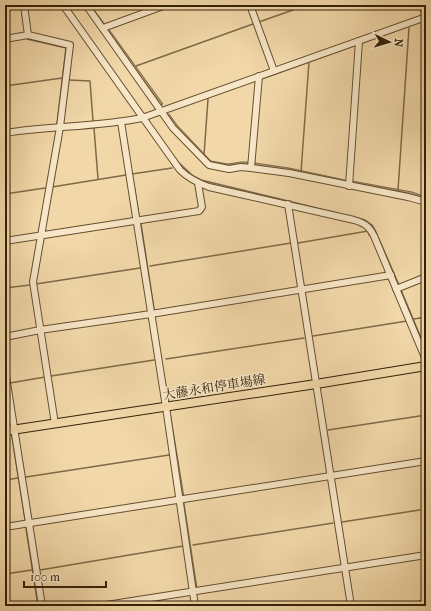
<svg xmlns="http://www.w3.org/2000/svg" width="431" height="611" viewBox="0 0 431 611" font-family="'IM FELL French Canon','Noto Serif JP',serif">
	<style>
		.water { fill: #b19a72; stroke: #7f6a47 }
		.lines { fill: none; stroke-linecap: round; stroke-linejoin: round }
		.stream { stroke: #7f6a47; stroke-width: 1.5 }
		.minor-casing { stroke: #644f2f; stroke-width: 8 }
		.major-casing { stroke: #342106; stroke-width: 10 }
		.minor { stroke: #f7e6c7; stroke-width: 6 }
		.major { stroke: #f2d8a9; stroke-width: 8 }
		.labels { text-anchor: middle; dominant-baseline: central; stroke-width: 3; stroke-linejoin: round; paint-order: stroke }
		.street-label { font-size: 13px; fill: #342106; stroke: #f7e6c7 }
	</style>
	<rect width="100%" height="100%" fill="#f2d8a9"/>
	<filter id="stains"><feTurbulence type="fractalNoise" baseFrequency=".005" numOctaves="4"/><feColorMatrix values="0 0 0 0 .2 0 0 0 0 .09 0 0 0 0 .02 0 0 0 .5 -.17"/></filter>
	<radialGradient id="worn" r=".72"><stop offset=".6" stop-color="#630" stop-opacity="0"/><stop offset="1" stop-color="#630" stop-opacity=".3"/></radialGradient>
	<!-- water -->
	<g class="water">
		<path d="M108,28L163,104L161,105L107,29Z"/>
		<path d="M169,114L177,125L211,161L228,164L241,162H248V165C235,163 224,168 211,163C204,161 173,123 167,115Z"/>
		<path d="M255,163L289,168L345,180V182L255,166Z"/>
		<path d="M352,181L412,192L426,197V198L397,191L352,183Z"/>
		<path d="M170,412L184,497H181L169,413Z"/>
		<path d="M181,503H184L197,588H195Z"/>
	</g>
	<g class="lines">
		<!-- stream -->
		<g class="stream">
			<path d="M21,5L24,27"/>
			<path d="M90,5L104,24"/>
			<path d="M70,10L82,27"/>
			<path d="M259,22L307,5"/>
			<path d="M27,39L66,48L57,124"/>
			<path d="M136,66L253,24"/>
			<path d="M69,80L90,81L93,121"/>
			<path d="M5,86L62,78"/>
			<path d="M94,128L98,179"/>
			<path d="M204,155L208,99"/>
			<path d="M177,161L193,176L201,180L280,199L365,220L372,225L375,230L399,285"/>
			<path d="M301,172L309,62"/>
			<path d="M132,176V174L172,168"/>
			<path d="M134,185L139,216"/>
			<path d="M52,187L126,175"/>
			<path d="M398,190L409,28"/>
			<path d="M5,194L45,188"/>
			<path d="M141,224L154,309"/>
			<path d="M298,243L368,231L369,235L371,236"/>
			<path d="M150,266L291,243"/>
			<path d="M36,284L140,268"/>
			<path d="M5,288L30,285"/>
			<path d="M401,290L426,350"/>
			<path d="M414,319L426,317"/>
			<path d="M313,336L407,321"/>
			<path d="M166,359L304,338"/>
			<path d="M51,376L154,360"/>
			<path d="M10,383L45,377"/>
			<path d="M5,392L10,426"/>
			<path d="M328,430L426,415"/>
			<path d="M12,437L25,519"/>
			<path d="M26,477L169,455"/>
			<path d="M5,480L18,478"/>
			<path d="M342,522L426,509"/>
			<path d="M26,528L38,606"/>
			<path d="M193,545L333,523"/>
			<path d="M40,570L183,546"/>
			<path d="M5,574L32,570"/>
		</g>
		<defs>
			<g id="minor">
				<path d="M24,5L28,35"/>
				<path d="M63,5L180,170C189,179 198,183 209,187L354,220C364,223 369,226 374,236L426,360"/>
				<path d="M86,5L173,128L209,165L229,169L241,167L251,168L289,173L408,197L426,202"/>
				<path d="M250,5L274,71"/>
				<path d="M422,5L426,15"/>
				<path d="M103,28L166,5"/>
				<path d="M5,39L28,35L70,45L60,127L33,282L55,424"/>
				<path d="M121,122L166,407L195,606"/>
				<path d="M5,133C50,126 97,127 142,118L426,17"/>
				<path d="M251,168L259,76"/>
				<path d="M349,186L359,41"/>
				<path d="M288,204L351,606"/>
				<path d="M5,241L199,211L202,207L198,183"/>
				<path d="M396,289L426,277"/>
				<path d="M5,337L40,330L151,314L391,275"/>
				<path d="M5,370L42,606"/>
				<path d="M5,527L426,461"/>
				<path d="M100,606L426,555"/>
				<path d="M418,606L426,601"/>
			</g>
			<path id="major" d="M5,431L316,384L426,366"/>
		</defs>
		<!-- minor casing -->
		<use href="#minor" class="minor-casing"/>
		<!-- major casing -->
		<use href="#major" class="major-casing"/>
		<!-- minor -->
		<use href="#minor" class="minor"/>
		<!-- major -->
		<use href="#major" class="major"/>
	</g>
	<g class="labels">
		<!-- street labels -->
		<g class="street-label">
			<text transform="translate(214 387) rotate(-9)">大藤永和停車場線</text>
		</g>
	</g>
	<!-- margin -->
	<rect width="431" height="611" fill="none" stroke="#f2d8a9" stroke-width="20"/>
	<rect x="6" y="6" width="419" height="599" fill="none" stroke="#342106" stroke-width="2"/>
	<rect x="10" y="10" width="411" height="591" fill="none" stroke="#342106"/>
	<!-- north arrow -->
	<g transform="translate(389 42) rotate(95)" stroke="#f7e6c7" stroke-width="3" paint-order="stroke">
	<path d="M0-3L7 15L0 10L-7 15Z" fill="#342106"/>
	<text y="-6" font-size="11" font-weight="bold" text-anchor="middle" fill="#342106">N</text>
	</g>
	<!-- scale -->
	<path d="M24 581v6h82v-6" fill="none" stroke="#342106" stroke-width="2"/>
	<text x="30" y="581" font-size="12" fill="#342106" stroke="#f7e6c7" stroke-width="3" paint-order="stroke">100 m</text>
	<rect width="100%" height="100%" filter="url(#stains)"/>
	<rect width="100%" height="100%" fill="url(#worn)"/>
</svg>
